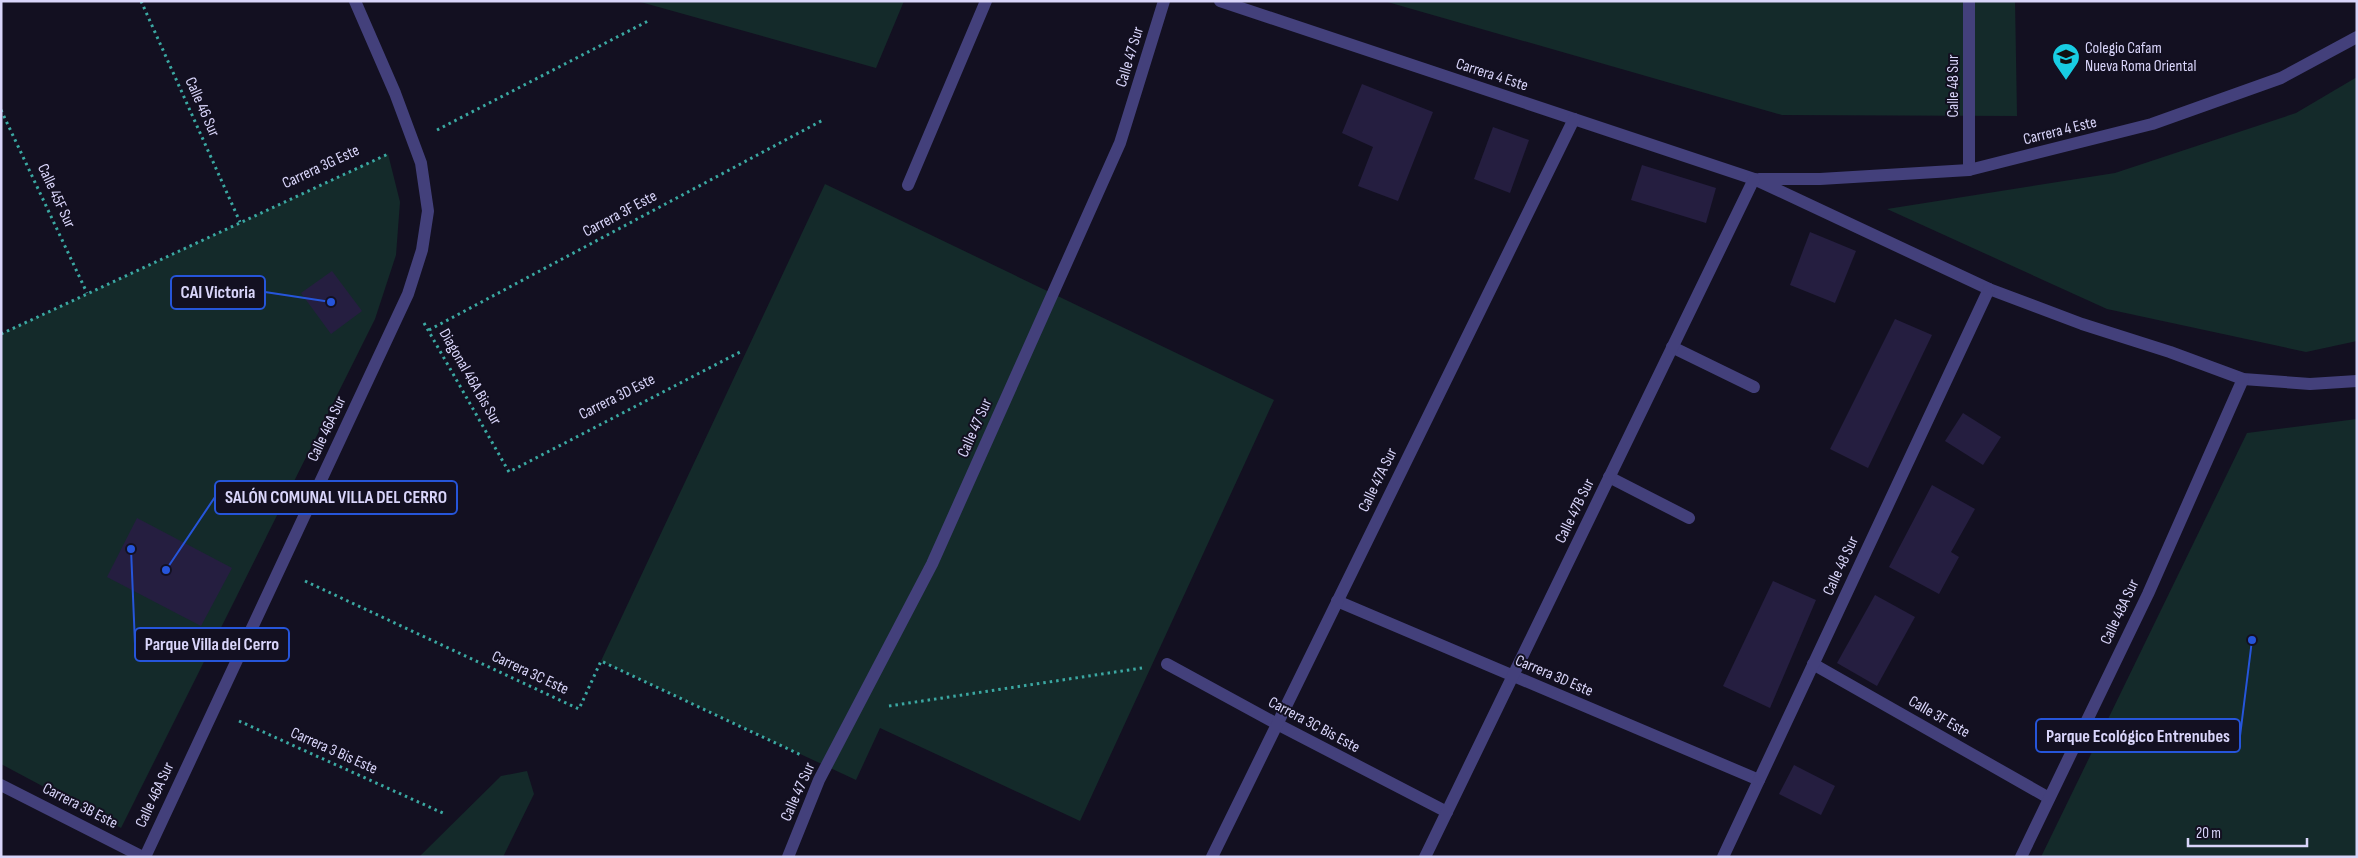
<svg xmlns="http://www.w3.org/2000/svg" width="2358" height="858" viewBox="0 0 2358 858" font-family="'Sofia Sans Condensed',sans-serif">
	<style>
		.green { fill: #142a2a }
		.building { fill: #251e40 }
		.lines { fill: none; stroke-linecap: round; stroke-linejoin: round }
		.path { stroke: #3ba8a2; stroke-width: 3; stroke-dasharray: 2.5 4; stroke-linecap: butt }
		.minor { stroke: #43407b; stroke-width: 12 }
		.labels { text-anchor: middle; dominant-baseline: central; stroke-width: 4; stroke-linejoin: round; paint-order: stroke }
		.poi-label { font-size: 16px; fill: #d9d5fa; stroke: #131021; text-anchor: start }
		.street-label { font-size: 16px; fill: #d9d5fa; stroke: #131021 }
		.leader { fill: none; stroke: #2655da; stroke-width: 2 }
		.callout-dot { fill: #2655da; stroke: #131021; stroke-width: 2 }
		.callout { fill: #131021; stroke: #2655da; stroke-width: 2 }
		.callout-label { font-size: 18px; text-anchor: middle; font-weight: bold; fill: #d9d5fa }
	</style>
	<rect width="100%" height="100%" fill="#131021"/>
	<!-- green -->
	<g class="green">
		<path d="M637,1H904L876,68Z"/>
		<path d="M1384,1H2015L2017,116L1782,115Z"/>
		<path d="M2357,77V341L2306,352L2107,309L1887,209L2115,173L2296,113Z"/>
		<path d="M388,154L400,202L396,255L375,319L121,828L1,764V334Z"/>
		<path d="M825,184L1274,400L1080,821L880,728L856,780L601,661Z"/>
		<path d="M2357,419V857H2041L2247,433Z"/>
		<path d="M527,771L534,794L503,857H419L501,776Z"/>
	</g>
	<!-- building -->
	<g class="building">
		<path d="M1362,84L1433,112L1398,201L1358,186L1373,147L1342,133Z"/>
		<path d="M1493,127L1529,140L1510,193L1474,179Z"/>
		<path d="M1642,165L1716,188L1706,223L1631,200Z"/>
		<path d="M1810,232L1856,251L1835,303L1790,285Z"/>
		<path d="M332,271L362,311L331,334L301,293Z"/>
		<path d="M1895,319L1932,335L1868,468L1830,449Z"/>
		<path d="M1963,413L2001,437L1983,465L1945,441Z"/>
		<path d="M1932,485L1975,509L1951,552L1959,557L1939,594L1889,567Z"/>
		<path d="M137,518L232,568L201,626L107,577Z"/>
		<path d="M1773,581L1816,600L1770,708L1723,686Z"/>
		<path d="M1875,595L1915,617L1877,686L1837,663Z"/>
		<path d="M1794,765L1835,786L1821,815L1779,794Z"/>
	</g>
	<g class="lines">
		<!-- path -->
		<g class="path">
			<path d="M141,1L240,222"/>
			<path d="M1,110L87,293"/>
			<path d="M437,130L650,20"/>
			<path d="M424,323L509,472L740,352"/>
			<path d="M429,330L823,120"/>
			<path d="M1,334L388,154"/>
			<path d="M305,581L579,709L601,661L801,755"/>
			<path d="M889,706L1142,668"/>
			<path d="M239,721L445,814"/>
		</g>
		<!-- minor -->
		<g class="minor">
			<path d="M1220,1L1754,179L1989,289L2082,324L2170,352L2243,379L2310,384L2357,381"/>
			<path d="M1969,170V1"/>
			<path d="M1759,179H1820L1969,170L2152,124L2281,78L2357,37"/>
			<path d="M908,185L986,1"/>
			<path d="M1672,347L1754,387"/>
			<path d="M1609,477L1689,518"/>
			<path d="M1337,601L1759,780"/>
			<path d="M1167,664L1277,724L1447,812"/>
			<path d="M1813,664L2049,798"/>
			<path d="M1,785L143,857"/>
			<path d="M145,857L408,294L422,250L428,211L421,163L395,93L355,1"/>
			<path d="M788,857L819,780L932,564L1120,143L1164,1"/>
			<path d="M1212,857L1574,119"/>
			<path d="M1425,857L1754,179"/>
			<path d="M1723,857L1989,289"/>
			<path d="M2021,857L2148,594L2243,379"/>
		</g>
	</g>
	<!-- icons -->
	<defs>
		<symbol id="school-pin" viewBox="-11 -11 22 30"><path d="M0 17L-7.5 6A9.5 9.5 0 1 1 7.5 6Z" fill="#18cde3" stroke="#131021"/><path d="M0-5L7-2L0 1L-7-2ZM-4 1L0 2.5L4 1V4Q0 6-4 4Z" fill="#111"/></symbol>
	</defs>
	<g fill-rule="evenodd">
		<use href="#school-pin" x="2050" y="41" width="32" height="43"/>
	</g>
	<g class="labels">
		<!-- poi labels -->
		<g class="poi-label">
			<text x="2085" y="48">Colegio Cafam<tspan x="2085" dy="18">Nueva Roma Oriental</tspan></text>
		</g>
		<!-- street labels -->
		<g class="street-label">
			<text transform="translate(1130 57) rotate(-73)">Calle 47 Sur</text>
			<text transform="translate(1492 75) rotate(18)">Carrera 4 Este</text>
			<text transform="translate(1953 86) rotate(-90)">Calle 48 Sur</text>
			<text transform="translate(202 107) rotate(66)">Calle 46 Sur</text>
			<text transform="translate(2060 131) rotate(-14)">Carrera 4 Este</text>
			<text transform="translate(321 167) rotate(-25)">Carrera 3G Este</text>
			<text transform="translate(56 196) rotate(65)">Calle 45F Sur</text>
			<text transform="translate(620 214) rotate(-28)">Carrera 3F Este</text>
			<text transform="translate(470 377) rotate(60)">Diagonal 46A Bis Sur</text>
			<text transform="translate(617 397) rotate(-27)">Carrera 3D Este</text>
			<text transform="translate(975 428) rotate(-66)">Calle 47 Sur</text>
			<text transform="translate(327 429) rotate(-65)">Calle 46A Sur</text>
			<text transform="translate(1378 480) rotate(-64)">Calle 47A Sur</text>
			<text transform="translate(1575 511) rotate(-64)">Calle 47B Sur</text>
			<text transform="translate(1841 566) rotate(-65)">Calle 48 Sur</text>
			<text transform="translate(2120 612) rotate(-65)">Calle 48A Sur</text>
			<text transform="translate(530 673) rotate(25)">Carrera 3C Este</text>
			<text transform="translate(1554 676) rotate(23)">Carrera 3D Este</text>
			<text transform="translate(1939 717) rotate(30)">Calle 3F Este</text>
			<text transform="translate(1314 725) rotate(28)">Carrera 3C Bis Este</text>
			<text transform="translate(334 751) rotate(24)">Carrera 3 Bis Este</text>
			<text transform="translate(798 792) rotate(-66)">Calle 47 Sur</text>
			<text transform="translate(155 795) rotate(-65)">Calle 46A Sur</text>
			<text transform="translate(80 806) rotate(27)">Carrera 3B Este</text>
		</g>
	</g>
	<!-- callouts -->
	<path class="leader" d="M331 302L265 292M166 570L215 497M131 549L135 644M2252 640L2240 736"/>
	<g class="callout-dot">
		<circle cx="331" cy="302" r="5"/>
		<circle cx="166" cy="570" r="5"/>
		<circle cx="131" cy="549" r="5"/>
		<circle cx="2252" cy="640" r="5"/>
	</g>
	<g class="callout">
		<rect x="171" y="276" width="94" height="33" rx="5"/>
		<rect x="215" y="481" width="242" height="33" rx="5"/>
		<rect x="135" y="628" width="154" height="33" rx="5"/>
		<rect x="2036" y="719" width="204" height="33" rx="5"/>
	</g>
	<g class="callout-label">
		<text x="218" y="298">CAI Victoria</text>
		<text x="336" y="503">SALÓN COMUNAL VILLA DEL CERRO</text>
		<text x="212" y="650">Parque Villa del Cerro</text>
		<text x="2138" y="742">Parque Ecológico Entrenubes</text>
	</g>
	<!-- border -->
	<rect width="2358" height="858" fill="none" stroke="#d9d5fa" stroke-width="5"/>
	<!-- scale -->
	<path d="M2188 838v8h119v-8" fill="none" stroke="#d9d5fa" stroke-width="2.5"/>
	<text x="2196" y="838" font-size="15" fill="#d9d5fa" stroke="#131021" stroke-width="4" paint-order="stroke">20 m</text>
</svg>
